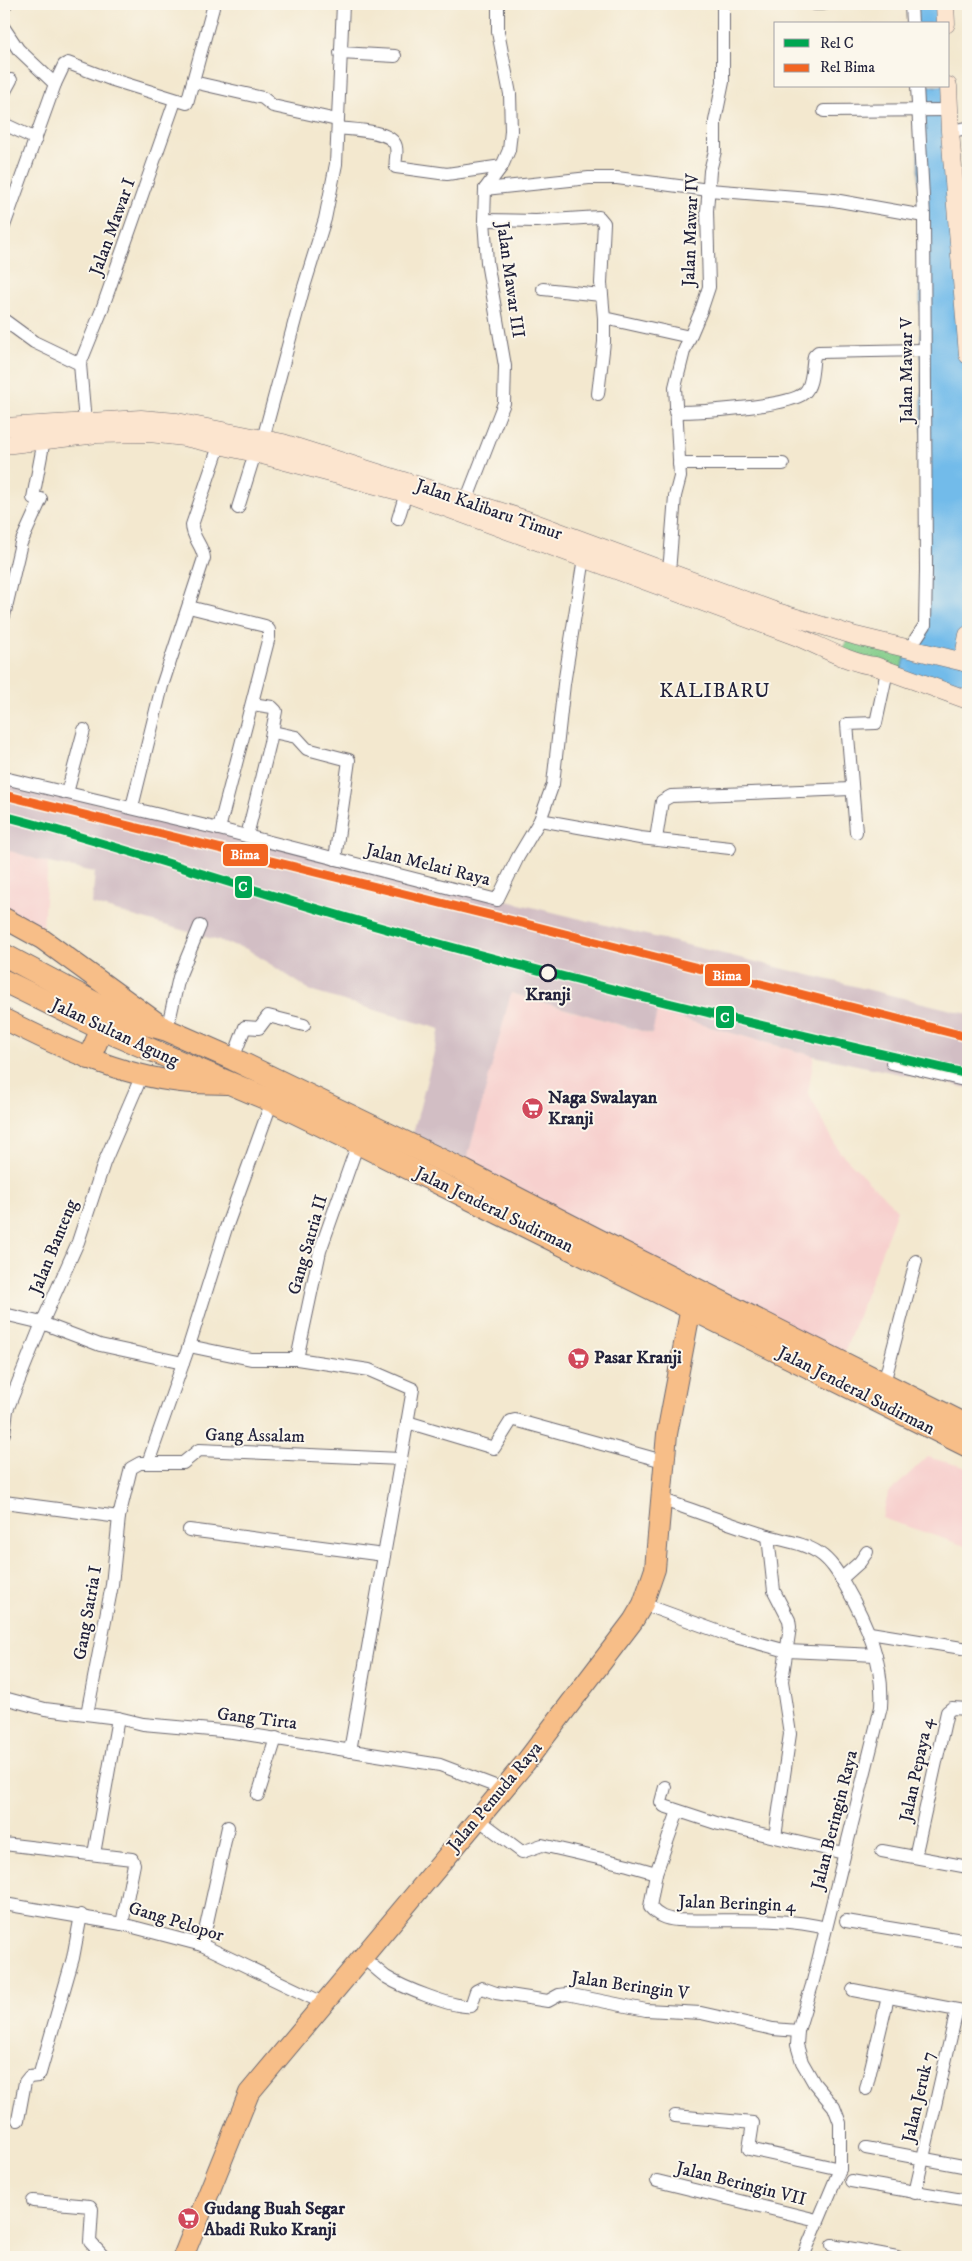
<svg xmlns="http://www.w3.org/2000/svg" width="972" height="2261" viewBox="0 0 972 2261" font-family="'IM FELL DW Pica',serif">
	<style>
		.built { fill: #f7d0ce }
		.railway { fill: #d2bec4 }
		.grass { fill: #82cc89; stroke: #527762 }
		.water { fill: #72bbea; stroke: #4a6e92 }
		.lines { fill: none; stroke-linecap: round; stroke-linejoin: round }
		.street-casing { stroke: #6b676f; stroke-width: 14 }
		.secondary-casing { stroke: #6b676f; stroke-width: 19 }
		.primary-casing { stroke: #6b676f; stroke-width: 22 }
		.highway-casing { stroke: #6b676f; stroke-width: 24 }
		.street { stroke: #fff; stroke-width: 12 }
		.secondary { stroke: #fce5cf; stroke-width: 18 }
		.primary { stroke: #f7be88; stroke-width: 20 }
		.highway { stroke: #f7be88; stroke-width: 22 }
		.rail-1-casing { stroke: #fbf7ec; stroke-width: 12 }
		.rail-2-casing { stroke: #fbf7ec; stroke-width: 12 }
		.rail-1 { stroke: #00a651; stroke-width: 9 }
		.rail-2 { stroke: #f26522; stroke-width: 9 }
		.stop-dot { fill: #fbf7ec; stroke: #22223b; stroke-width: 2.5 }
		.labels { text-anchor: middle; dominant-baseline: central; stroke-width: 4; stroke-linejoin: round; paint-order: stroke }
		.street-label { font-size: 18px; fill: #22223b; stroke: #fbf7ec }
		.stop-label { font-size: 18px; font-weight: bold; fill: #22223b; stroke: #fbf7ec }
		.poi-label { font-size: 18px; font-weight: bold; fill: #22223b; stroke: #fbf7ec; text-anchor: start }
		.quarter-label { font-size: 20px; letter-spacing: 1px; fill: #22223b; stroke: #fbf7ec }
		.line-badge { stroke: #fbf7ec; stroke-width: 2 }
		.badge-label { font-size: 14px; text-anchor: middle; font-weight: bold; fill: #fff }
	</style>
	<rect width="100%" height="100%" fill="#fbf7ec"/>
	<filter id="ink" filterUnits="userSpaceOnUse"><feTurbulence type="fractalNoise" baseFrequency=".02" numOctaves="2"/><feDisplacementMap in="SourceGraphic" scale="10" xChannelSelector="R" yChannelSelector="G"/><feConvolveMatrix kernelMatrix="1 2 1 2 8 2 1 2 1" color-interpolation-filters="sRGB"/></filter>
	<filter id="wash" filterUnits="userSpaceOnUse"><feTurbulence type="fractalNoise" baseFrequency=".0096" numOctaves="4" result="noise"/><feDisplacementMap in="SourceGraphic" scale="20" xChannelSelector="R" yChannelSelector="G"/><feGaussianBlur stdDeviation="1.12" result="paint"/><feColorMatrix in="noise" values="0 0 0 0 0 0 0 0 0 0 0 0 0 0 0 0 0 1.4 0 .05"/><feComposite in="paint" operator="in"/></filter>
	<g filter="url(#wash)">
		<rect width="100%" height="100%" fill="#f3e8cf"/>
		<!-- built -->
		<g class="built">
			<path d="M4,849L48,863L42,939L4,918Z"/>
			<path d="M510,993L651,1034L657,1012L814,1056L808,1093L839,1151L897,1210L838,1370L464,1171Z"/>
			<path d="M927,1457L968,1468V1547L882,1518L888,1494Z"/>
		</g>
		<!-- railway -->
		<path class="railway" d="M4,782L247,837L968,1014V1088L814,1056L657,1012L652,1034L511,993L464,1171L410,1145L440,1029L313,992L247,949L92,904L95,872L48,863L4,849Z"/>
		<!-- grass -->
		<path class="grass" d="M847,641L909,649L899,675L844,656V646Z"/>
		<!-- water -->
		<g class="water">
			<path d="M911,4H944L945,24H912Z"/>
			<path d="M917,86H947L968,358V700L899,675L909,649L925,625Z"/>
		</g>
	</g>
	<g filter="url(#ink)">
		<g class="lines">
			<defs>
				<g id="street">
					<path d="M815,4H823"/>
					<path d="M911,4L912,24"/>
					<path d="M4,5L6,4"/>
					<path d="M4,28L18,49L55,84L4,226"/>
					<path d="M340,53L395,56"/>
					<path d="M193,82L263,98L273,106L337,120"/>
					<path d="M55,84L64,65L68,63L110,79L187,103L214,4"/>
					<path d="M4,93L11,80"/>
					<path d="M824,111L948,110"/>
					<path d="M4,124L36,139"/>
					<path d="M338,128C353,130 388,130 395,144C399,152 394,160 396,167L447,174L502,166"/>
					<path d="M950,131L968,128"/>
					<path d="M485,189L589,178H617L709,190L834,200L924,216"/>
					<path d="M484,220L536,221L599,217L604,223L601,283L604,318L690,337"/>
					<path d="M543,289L601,295"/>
					<path d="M4,320L34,342L80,364L85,422"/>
					<path d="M80,364L101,312L175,101"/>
					<path d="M598,394L604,342V318"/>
					<path d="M675,412C699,412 788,407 804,393C813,386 812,366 814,356L818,352L924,350"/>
					<path d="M263,439L303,290L325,219L336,164L343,4"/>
					<path d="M679,464H783"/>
					<path d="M466,501L504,403L505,366L487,262L484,220L485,189L502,166L509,150L511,131L510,94L498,32V4"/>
					<path d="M238,508L255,453"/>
					<path d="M398,519L406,493"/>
					<path d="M669,573L675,496L680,477L675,387L684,351L701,311L709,287L707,211L710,171L715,151V121L723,82V4"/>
					<path d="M189,607L265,626L269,630V637L219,829"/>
					<path d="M4,616L21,543L41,499L33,498L44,440"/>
					<path d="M909,649L925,625L926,569L924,216L917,86"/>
					<path d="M273,732L296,737L307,749L349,760L335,859"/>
					<path d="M4,778L219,829L497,900L518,857L540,820L553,784L564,684L584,558"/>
					<path d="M67,793L84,730"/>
					<path d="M132,807L162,686L204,558C203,546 192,538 192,525L219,446"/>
					<path d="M540,820L640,838L730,848"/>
					<path d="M856,832L847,724L876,723L887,671"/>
					<path d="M247,836L270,742L276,711L272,707L252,704"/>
					<path d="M656,839L662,801L671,796L851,789"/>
					<path d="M167,1030L179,977L200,926"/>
					<path d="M233,1059L245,1027L259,1028L268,1016L304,1025"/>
					<path d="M892,1063L968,1081"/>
					<path d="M4,1314L42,1323L100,1345L183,1363"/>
					<path d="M189,1346L251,1359H297L369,1370L413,1389L350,1751"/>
					<path d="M297,1359L320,1251L358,1143"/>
					<path d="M884,1383L916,1261"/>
					<path d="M407,1422L494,1448L511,1421L515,1420L663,1461"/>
					<path d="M4,1433L7,1410L42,1323L78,1242L104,1163L142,1075"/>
					<path d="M148,1463L189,1346L226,1228L272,1101"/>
					<path d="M660,1499C696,1511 732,1525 768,1536C785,1541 804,1543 819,1553C831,1561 838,1573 845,1585C867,1623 884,1662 881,1707L812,1985L798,2031L797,2045L802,2062L814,2083L834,2107L840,2123V2169L803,2257"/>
					<path d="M4,1502L119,1517L131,1468L140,1463H183L199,1450L401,1459"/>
					<path d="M189,1530L384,1555"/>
					<path d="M768,1536L774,1591L789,1620L790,1627L782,1681L790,1734L775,1837"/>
					<path d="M841,1579L860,1562L867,1552"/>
					<path d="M643,1604L728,1635L787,1651L876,1655"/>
					<path d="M870,1633L968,1649"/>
					<path d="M4,1698L45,1709L118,1718L143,1724L233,1732L440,1765L503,1789"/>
					<path d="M87,1714L112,1585L119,1517"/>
					<path d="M665,1787L661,1802L664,1806L719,1824L844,1853"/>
					<path d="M258,1795L276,1738"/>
					<path d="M678,1811L656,1873L650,1907C658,1916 665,1919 677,1920C726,1922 779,1916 826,1928"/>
					<path d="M478,1819L522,1852L542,1845L628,1865L656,1873"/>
					<path d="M4,1844L132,1859L134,1864L122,1924"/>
					<path d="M882,1851L968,1867"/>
					<path d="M94,1854L118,1718"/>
					<path d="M915,1857L947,1712L952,1708L968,1709"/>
					<path d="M10,1905L122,1924L202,1945L323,2003"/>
					<path d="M846,1921L968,1941"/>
					<path d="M202,1945L228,1827"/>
					<path d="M362,1957C370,1963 378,1971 386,1977C402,1987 453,2008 471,2006L476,1991L482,1988L496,1993L548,2001L559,1995L567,1994L646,2010L701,2013L773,2029L798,2031"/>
					<path d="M853,1990L968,2012"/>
					<path d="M866,2089L888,1997"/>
					<path d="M675,2116L753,2123L749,2149L840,2169"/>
					<path d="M18,2120L25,2082L29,2077L38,2076L40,2073L73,1958L81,1915"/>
					<path d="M866,2148L968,2167"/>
					<path d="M657,2181L817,2220"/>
					<path d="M851,2181L968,2201"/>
					<path d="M915,2193L957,2010"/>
					<path d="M33,2201L90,2206L92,2209L90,2242L104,2257"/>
					<path d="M832,2245L897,2257"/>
				</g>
				<g id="secondary">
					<path d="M945,4L946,24"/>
					<path d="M948,86L950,131L968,355"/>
					<path d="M4,427L141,419L177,422L283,443L524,519L774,611L856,636L968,663"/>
					<path d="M4,445L97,434L150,433L184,437L255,453L406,493L793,635C819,645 848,663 875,666L968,700"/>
					<path d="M963,662L968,635"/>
				</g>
				<g id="primary">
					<path d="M4,918L42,939L163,1027"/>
					<path d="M4,1019C59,1047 118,1075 181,1082C196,1084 212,1083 227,1084"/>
					<path d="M183,2257L249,2093L525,1763L633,1621L643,1604L655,1569L667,1434L691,1307L696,1295"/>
				</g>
				<g id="highway">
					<path d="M4,955L121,1017L167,1030L233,1059L464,1171L596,1239L968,1426"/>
					<path d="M4,981L102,1029L272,1101L358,1143L968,1446"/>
					<path d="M89,1058L102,1029"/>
				</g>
			</defs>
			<!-- street casing -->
			<use href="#street" class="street-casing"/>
			<!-- secondary casing -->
			<use href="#secondary" class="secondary-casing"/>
			<!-- primary casing -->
			<use href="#primary" class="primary-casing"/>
			<!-- highway casing -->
			<use href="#highway" class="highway-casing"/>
			<!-- street -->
			<use href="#street" class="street"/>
			<!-- secondary -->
			<use href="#secondary" class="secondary"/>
			<!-- primary -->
			<use href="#primary" class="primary"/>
			<!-- highway -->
			<use href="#highway" class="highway"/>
			<defs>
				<path id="rail-1" d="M4,816C126,847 244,889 365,923C564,980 766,1027 968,1074"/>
				<path id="rail-2" d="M4,795L530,925L968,1037"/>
			</defs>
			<!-- rail-1 casing -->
			<use href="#rail-1" class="rail-1-casing"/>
			<!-- rail-2 casing -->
			<use href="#rail-2" class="rail-2-casing"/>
			<!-- rail-1 -->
			<use href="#rail-1" class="rail-1"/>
			<!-- rail-2 -->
			<use href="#rail-2" class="rail-2"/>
		</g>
	</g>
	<!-- icons -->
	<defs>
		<symbol id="supermarket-disc" viewBox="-11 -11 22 22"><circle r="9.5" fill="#d1495b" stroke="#fbf7ec"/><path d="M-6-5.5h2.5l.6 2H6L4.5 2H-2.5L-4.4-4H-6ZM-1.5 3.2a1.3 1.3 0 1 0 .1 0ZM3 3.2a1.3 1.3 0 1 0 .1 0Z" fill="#fff"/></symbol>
	</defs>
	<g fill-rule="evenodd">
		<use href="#supermarket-disc" x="520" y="1096" width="25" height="25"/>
		<use href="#supermarket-disc" x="566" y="1346" width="25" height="25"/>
		<use href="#supermarket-disc" x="176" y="2206" width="25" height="25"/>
	</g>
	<!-- markers -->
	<circle class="stop-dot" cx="548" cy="973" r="8"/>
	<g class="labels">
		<!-- street labels -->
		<g class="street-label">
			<text transform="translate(113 227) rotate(-70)">Jalan Mawar I</text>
			<text transform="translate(691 230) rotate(-88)">Jalan Mawar IV</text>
			<text transform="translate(510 280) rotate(82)">Jalan Mawar III</text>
			<text transform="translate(907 370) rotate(-90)">Jalan Mawar V</text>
			<text transform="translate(489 510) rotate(19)">Jalan Kalibaru Timur</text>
			<text transform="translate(428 865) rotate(14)">Jalan Melati Raya</text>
			<text transform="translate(115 1033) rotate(25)">Jalan Sultan Agung</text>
			<text transform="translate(494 1210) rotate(26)">Jalan Jenderal Sudirman</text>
			<text transform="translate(308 1245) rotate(-74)">Gang Satria II</text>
			<text transform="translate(54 1247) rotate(-68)">Jalan Banteng</text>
			<text transform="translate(856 1391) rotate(27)">Jalan Jenderal Sudirman</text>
			<text transform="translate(255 1436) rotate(1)">Gang Assalam</text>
			<text transform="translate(88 1613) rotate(-80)">Gang Satria I</text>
			<text transform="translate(257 1719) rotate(7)">Gang Tirta</text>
			<text transform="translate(917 1770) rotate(-78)">Jalan Pepaya 4</text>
			<text transform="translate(495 1797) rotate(-50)">Jalan Pemuda Raya</text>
			<text transform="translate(835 1820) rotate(-76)">Jalan Beringin Raya</text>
			<text transform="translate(737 1904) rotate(2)">Jalan Beringin 4</text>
			<text transform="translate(176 1922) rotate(17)">Gang Pelopor</text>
			<text transform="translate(630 1986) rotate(8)">Jalan Beringin V</text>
			<text transform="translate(919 2097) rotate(-77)">Jalan Jeruk 7</text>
			<text transform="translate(741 2184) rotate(14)">Jalan Beringin VII</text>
		</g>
		<!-- stop labels -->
		<g class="stop-label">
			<text x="548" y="995">Kranji</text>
		</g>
		<!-- poi labels -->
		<g class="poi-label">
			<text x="548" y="1098">Naga Swalayan<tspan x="548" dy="21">Kranji</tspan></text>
			<text x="594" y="1358">Pasar Kranji</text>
			<text x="204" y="2209">Gudang Buah Segar<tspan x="204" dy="21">Abadi Ruko Kranji</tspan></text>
		</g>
		<!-- quarter labels -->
		<g class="quarter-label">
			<text x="715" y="691">KALIBARU</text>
		</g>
	</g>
	<g class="line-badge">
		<rect x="222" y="843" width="47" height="24" rx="5" fill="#f26522"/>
		<rect x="234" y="875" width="19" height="24" rx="5" fill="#00a651"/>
		<rect x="704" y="963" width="47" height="24" rx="5" fill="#f26522"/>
		<rect x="715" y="1005" width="20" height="24" rx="5" fill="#00a651"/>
	</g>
	<g class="badge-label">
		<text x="245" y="859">Bima</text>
		<text x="243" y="891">C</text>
		<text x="727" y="980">Bima</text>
		<text x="725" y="1022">C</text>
	</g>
	<!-- margin -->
	<rect width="972" height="2261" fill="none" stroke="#fbf7ec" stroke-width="20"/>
	<!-- legend -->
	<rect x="774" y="22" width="175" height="65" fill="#fbf7ec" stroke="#a4a2a5"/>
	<rect x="784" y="39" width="25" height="8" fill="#00a651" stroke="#a4a2a5"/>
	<text x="820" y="48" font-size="15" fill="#22223b">Rel C</text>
	<rect x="784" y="64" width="25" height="8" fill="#f26522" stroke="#a4a2a5"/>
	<text x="820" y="72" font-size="15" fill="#22223b">Rel Bima</text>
</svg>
